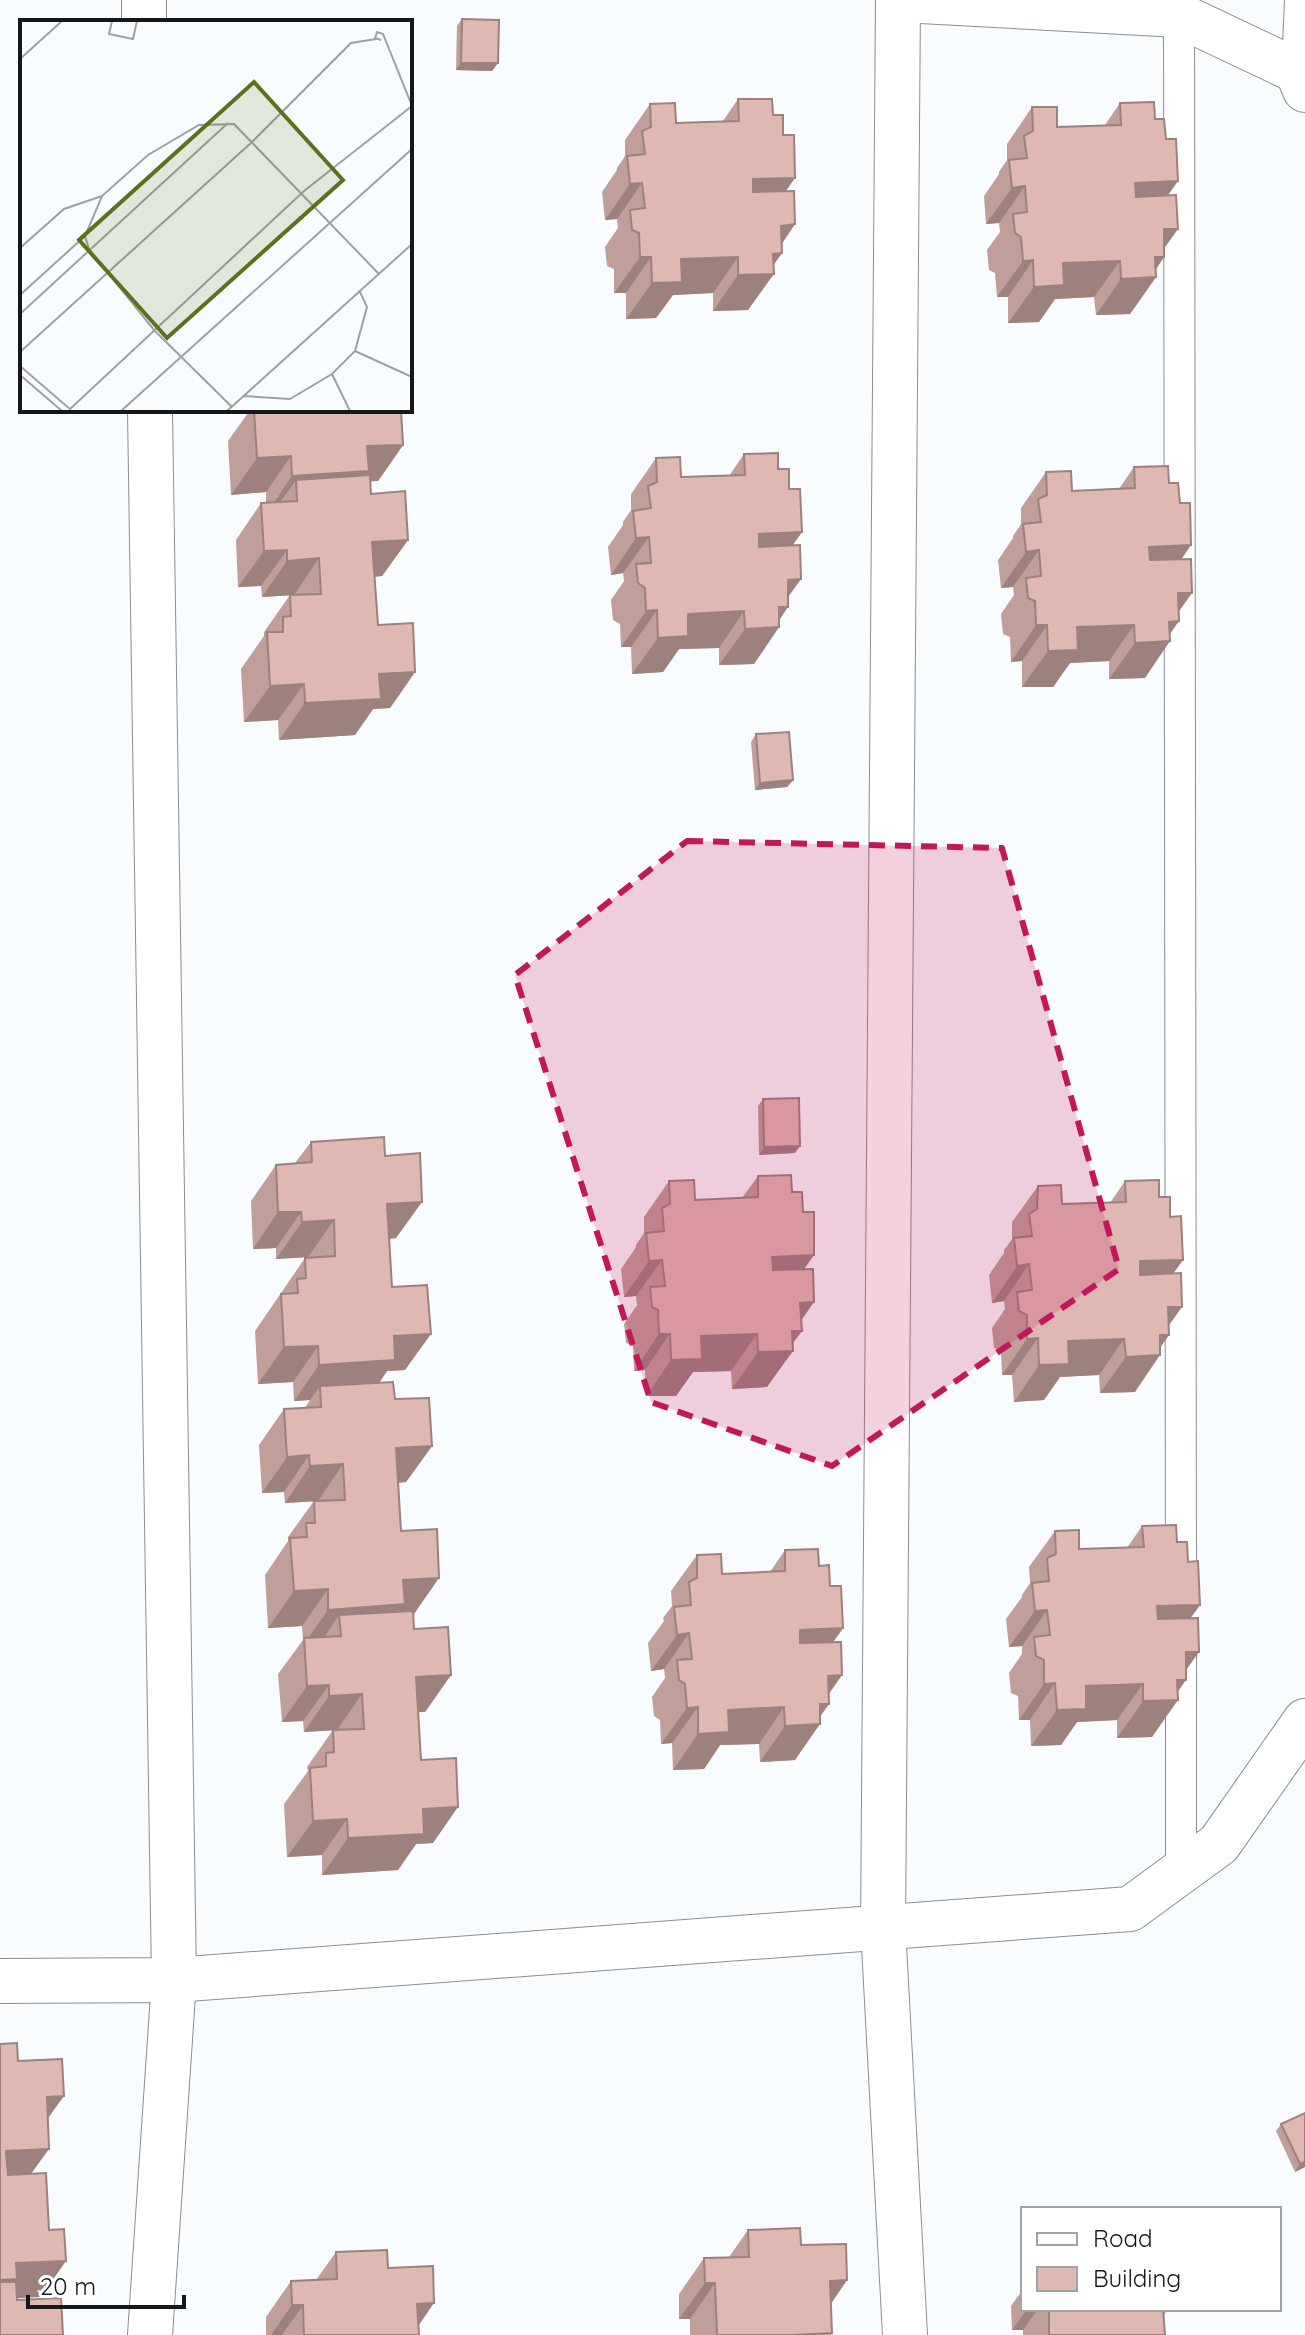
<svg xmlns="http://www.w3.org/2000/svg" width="1305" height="2335" viewBox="0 0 1305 2335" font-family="Quicksand,sans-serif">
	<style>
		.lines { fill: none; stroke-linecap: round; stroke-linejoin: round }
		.service-casing { stroke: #8a8e91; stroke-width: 32 }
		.minor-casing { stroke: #8a8e91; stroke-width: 46 }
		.service { stroke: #fff; stroke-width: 30 }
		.minor { stroke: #fff; stroke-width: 44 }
		.wall { fill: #c09e99 }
		.shaded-wall { fill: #9c817d }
		.building { fill: #dfb8b2; stroke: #9c817d; stroke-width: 2 }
		.marked { fill: #c2185b; fill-opacity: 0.2; stroke: #c2185b; stroke-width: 6; stroke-dasharray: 16 10; stroke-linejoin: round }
		.inset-road { fill: none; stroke: #9ea0a2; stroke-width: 2 }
		.view { fill: #5e701d; fill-opacity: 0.15; stroke: #5e701d; stroke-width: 4 }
		.inset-edge { fill: none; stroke: #151718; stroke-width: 4 }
	</style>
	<rect width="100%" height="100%" fill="#f9fcfe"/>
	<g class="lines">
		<defs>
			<g id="service">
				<path d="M1179,0L1181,1582"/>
				<path d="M1297,71L1300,0"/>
				<path d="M1181,1650V1872"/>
			</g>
			<g id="minor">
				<path d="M144,0V22"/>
				<path d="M898,0L883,1927L905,2335"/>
				<path d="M902,0L1179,15L1297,71L1305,90"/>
				<path d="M150,410L174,1980L150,2335"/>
				<path d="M0,1981L174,1980L1130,1909L1219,1844L1305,1721"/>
			</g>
		</defs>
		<!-- service casing -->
		<use href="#service" class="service-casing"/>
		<!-- minor casing -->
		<use href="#minor" class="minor-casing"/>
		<!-- service -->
		<use href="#service" class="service"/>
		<!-- minor -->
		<use href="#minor" class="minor"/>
	</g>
	<!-- wall -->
	<g class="wall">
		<path d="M462,19L498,63L492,71L456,70L457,26Z"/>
		<path d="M738,99L773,115L786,191L795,224L782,244V253L773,265L748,310L713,311V293L673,295L656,318L626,319V293H614V269L607,266L605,247L618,228L617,219L605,220L602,192L617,170V168L625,156V140L650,104L676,123L723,121Z"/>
		<path d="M1120,103L1155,119L1168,195L1164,257L1156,269V277L1130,314L1096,315L1094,297L1055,299L1039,322L1008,323V297H997L995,273L989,270L987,250L1000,232L999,223L986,224L984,196L999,174V172L1007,160V144L1032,107L1057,127L1105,125Z"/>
		<path d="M250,410H401L403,445L378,481H370L371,494L408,540L382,576L375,577L378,625L415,672L390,708L373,709L355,735L279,740L278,720L244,722L241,669L264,636V632L290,595H294L262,597L261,586L238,587L236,540L261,503H266V492L231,495L228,441Z"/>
		<path d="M744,454L778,469L789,489L802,532L792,546L788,598L779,620V627L754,664L719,665V648L679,649L663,672L632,674L631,647H621L620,624L613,620L611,600L624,581L623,573L611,575L608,547L623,525V522L631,510V494L656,458L681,477L729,476Z"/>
		<path d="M1134,467L1169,483L1182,559L1178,612L1170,634L1145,678L1109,679V661L1070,663L1053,687H1022V661L1011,662L1010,637L1003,634L1001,614L1014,595L1013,587L1001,588L998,560L1013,538V536L1021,524V508L1046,472L1072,491L1119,489Z"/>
		<path d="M756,734L793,780L787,787L755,790L751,742Z"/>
		<path d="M763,1099L795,1153L759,1155L758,1106Z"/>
		<path d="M311,1142L385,1156L396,1238L389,1239L392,1287L405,1370L387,1371L380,1382L432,1446L406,1482L398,1483L401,1531L414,1614V1629L451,1675L425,1712H418L421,1760L433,1843L416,1844L398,1870L322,1875V1855L287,1857L284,1804L308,1771L307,1767L333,1730H337L304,1732L303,1721L282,1722L278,1674L303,1640L302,1626L268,1628L265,1575L288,1541V1537L314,1501H318L285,1503L284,1492L262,1493L259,1445L284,1409L305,1408L310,1400L294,1401L293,1382L258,1384L255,1331L305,1258L308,1257L276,1259V1248L253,1249L251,1201L276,1165L295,1163Z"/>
		<path d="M758,1176L792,1192L804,1269L801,1321L793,1344L767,1387L732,1389L731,1371L693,1372L676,1396H646L645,1370L634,1371L633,1346L626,1343L624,1324L637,1305L636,1296L624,1297L621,1269L636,1247V1245L644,1233V1217L669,1181L695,1200L742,1198Z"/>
		<path d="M1125,1181L1159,1197L1170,1217L1183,1260L1173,1273L1169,1326L1160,1348L1135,1392L1100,1393L1099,1375L1060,1377L1044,1400L1014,1402L1012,1375H1002L1001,1351L994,1348L992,1328L1005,1309L1004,1301L992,1303L989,1275L1004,1253V1250L1012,1239V1222L1038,1186L1062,1204L1110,1203Z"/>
		<path d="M1142,1526L1177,1542L1188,1562L1200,1605L1190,1618L1186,1670L1177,1693L1152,1737L1117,1738V1720L1077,1722L1061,1745L1031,1746L1030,1720H1019L1018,1696L1011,1693L1009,1673L1022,1654V1646L1009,1647L1006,1619L1022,1597V1595L1030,1583L1029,1567L1055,1531L1079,1549L1127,1548Z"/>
		<path d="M785,1550L819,1566L830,1586L843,1628L833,1642L829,1694L820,1717L795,1760L760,1762L759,1744L720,1745L704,1769L673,1770L672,1743L661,1744L660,1720L654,1716L652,1697L665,1678L664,1669L651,1671L648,1643L664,1621L663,1618L672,1606L671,1591L697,1555L722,1574L770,1572Z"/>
		<path d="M1281,2124L1305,2167L1295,2172L1276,2131Z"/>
		<path d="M748,2230L801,2245L847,2280L831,2303L832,2333L831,2335H690V2319H679V2294L704,2258L729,2257Z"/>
		<path d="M336,2252L388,2268L418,2326L419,2335H266V2317L291,2281L316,2280Z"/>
		<path d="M1023,2289V2309H1168L1164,2315L1165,2335H1023V2330H1012L1011,2306Z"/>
	</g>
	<!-- shaded-wall -->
	<g class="shaded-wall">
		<path d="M461,63H498L492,71L456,70Z"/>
		<path d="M795,178L770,214L728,216L753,179Z"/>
		<path d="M1178,181L1152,218L1110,220L1135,183Z"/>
		<path d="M642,183L617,219L605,220L630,184Z"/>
		<path d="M1025,186L999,223L986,224L1012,188Z"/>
		<path d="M795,224L774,254L782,253L767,274H774L748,310L713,311L738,275L781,226Z"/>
		<path d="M1164,229H1178L1158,257H1164L1150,278L1156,277L1130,314L1096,315L1121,279Z"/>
		<path d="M640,257H651L626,293H614Z"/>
		<path d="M738,257L713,293L673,295L656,318L626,319L652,283L681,259Z"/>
		<path d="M1033,260L1008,297H997L1023,261Z"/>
		<path d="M1120,261L1094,297L1055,299L1039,322L1008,323L1034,287L1063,263Z"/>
		<path d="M403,445L378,481L361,482L297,501L296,480L273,512L267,513L292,476L367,446Z"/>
		<path d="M291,456L266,492L231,495L257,458Z"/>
		<path d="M802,532L776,568L734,570L759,534Z"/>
		<path d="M649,537L623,573L611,575L636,538Z"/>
		<path d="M408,540L382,576L347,578L372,542Z"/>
		<path d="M1191,545L1166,582L1124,583L1149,547Z"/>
		<path d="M287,550L261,586L238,587L264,551Z"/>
		<path d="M1039,550L1013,587L1001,588L1026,552Z"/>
		<path d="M319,558L294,595L262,597L287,561Z"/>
		<path d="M801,579L781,607H788L774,628L779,627L754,664L719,665L745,629L788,580Z"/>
		<path d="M1178,593H1192L1172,621H1179L1165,641H1170L1145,678L1109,679L1135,643Z"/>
		<path d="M657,610L631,647H621L646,611Z"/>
		<path d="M744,611L719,648L679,649L663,672L632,674L658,638L688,614Z"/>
		<path d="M1036,625H1047L1022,661L1011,662Z"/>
		<path d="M1134,625L1109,661L1070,663L1053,687H1022L1048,651L1077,627Z"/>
		<path d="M415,672L390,708L373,709L355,735L279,740L305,703L379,674Z"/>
		<path d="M304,684L278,720L244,722L270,686Z"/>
		<path d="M793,780L787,787L755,790L760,783Z"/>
		<path d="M800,1146L795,1153L759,1155L764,1147Z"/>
		<path d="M422,1202L396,1238L362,1241L387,1204Z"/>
		<path d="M278,1212H301L276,1248L253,1249Z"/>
		<path d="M334,1220L308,1257L276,1259L302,1222Z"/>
		<path d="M814,1255L789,1291L747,1293L772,1257Z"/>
		<path d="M662,1260L636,1296L624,1297L649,1261Z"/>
		<path d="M1183,1260L1157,1296L1114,1297L1140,1261Z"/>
		<path d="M1029,1264L1004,1301L992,1303L1017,1266Z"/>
		<path d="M814,1302L794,1331H802L787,1351H793L767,1387L732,1389L758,1352L800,1303Z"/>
		<path d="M1168,1307H1182L1162,1335H1169L1155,1355H1160L1135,1392L1100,1393L1126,1357Z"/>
		<path d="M431,1334L405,1370L387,1371L369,1397L320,1386L310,1400L294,1401L319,1365L394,1336Z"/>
		<path d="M659,1334H670L645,1370L634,1371Z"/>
		<path d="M757,1334L731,1371L693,1372L676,1396H646L671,1360L701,1336Z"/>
		<path d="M1038,1338L1012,1375H1002L1027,1339Z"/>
		<path d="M1124,1339L1099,1375L1060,1377L1044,1400L1014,1402L1039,1365L1068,1341Z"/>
		<path d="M318,1346L293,1382L258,1384L284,1347Z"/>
		<path d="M432,1446L406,1482L371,1484L396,1448Z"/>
		<path d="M309,1455L284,1492L262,1493L287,1457Z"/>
		<path d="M343,1464L318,1501L285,1503L310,1466Z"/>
		<path d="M439,1578L414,1614L397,1615L341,1636L339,1615L319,1645L304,1644L328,1610L403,1580Z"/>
		<path d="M328,1589L302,1626L268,1628L294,1591Z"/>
		<path d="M1200,1605L1174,1641L1132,1642L1157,1606Z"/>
		<path d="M1047,1610L1022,1646L1009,1647L1035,1611Z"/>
		<path d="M843,1628L817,1665L774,1666L800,1630Z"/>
		<path d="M689,1633L664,1669L651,1671L677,1635Z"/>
		<path d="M1186,1652H1199L1179,1680H1186L1172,1700H1178L1152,1737L1117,1738L1143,1701Z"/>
		<path d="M451,1675L425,1712L390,1713L416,1677Z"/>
		<path d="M842,1675L822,1704H829L815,1724H820L795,1760L760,1762L785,1726L828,1676Z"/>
		<path d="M1055,1683L1030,1720H1019L1044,1684Z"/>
		<path d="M1143,1684L1117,1720L1077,1722L1061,1745L1031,1746L1057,1710L1086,1686Z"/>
		<path d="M329,1685L303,1721L282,1722L307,1686Z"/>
		<path d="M362,1694L337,1730L304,1732L329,1696Z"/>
		<path d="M698,1707L672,1743L661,1744L687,1708Z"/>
		<path d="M784,1707L759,1744L720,1745L704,1769L673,1770L698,1734L728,1710Z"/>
		<path d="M458,1807L433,1843L416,1844L398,1870L322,1875L348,1838L423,1809Z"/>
		<path d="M347,1819L322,1855L287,1857L313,1821Z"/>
		<path d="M64,2096L38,2132L47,2097Z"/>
		<path d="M49,2149L23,2185L0,2186L6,2151Z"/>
		<path d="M1305,2162V2167L1295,2172L1300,2164Z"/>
		<path d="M66,2261L41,2297L3,2299L0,2304V2280L16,2263Z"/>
		<path d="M847,2280L822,2317L830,2281Z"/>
		<path d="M705,2283H715L690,2319H679Z"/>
		<path d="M434,2303L412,2335L417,2304Z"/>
		<path d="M292,2305H303L282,2335H271Z"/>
		<path d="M1027,2309H1038L1023,2330H1012Z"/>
	</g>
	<!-- building -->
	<g class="building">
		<path d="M462,19L499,20L498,63H461Z"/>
		<path d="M348,20V22H316Z"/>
		<path d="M738,99H772L773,115H783V135H794L795,178L753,179V192L794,191L795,224L781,226L782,253L773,254L774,274L738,275V257L681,259L682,282L652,283L651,257H640L639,233L632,230L630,210L645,208L642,183L630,184L627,156L645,154L642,131L651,127L650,104L675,103L676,123L739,121Z"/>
		<path d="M1154,102L1155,119H1164L1166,139H1176L1178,181L1135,183L1136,197L1176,195L1178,229H1164V257H1155L1156,277L1121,279L1120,261L1063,263L1064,285L1034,287L1033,260L1023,261L1021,237L1015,233L1013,214L1027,212L1025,186L1012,188L1009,160L1027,158L1024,136L1033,131L1032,107H1057V127L1121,125L1120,103Z"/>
		<path d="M254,410H401L403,445L367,446L369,471L292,476L291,456L257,458Z"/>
		<path d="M778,453V469H789V489H800L802,532L759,534V547L800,545L801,579L788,580V607H779V627L745,629L744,611L688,614V636L658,638L657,610L646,611L645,588L638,583L636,564L651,563L649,537L636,538L633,511L651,508L648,486L657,482L656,458L680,457L681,477L745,475L744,454Z"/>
		<path d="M1168,466L1169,483H1178L1180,503H1190L1191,545L1149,547L1150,560L1191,559L1192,593H1178L1179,621L1169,622L1170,641L1135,643L1134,625L1077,627L1078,650L1048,651L1047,625H1036L1035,601L1028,598L1026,578L1041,576L1039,550L1026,552L1023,524L1041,522L1038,499L1047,495L1046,472L1071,471L1072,491L1135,488L1134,467Z"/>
		<path d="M370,475L371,494L405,491L408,540L372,542L378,625L413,623L415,672L379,674L381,699L305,703L304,684L270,686L267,632H283V617L291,616L290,595L321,594L319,558L287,561V550L264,551L261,503L297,501L296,480Z"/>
		<path d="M789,732L793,780L760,783L756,734Z"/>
		<path d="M799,1098L800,1146L764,1147L763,1099Z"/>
		<path d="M384,1137L385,1156L420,1153L422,1202L387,1204L392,1287L427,1285L431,1334L394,1336L395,1360L319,1365L318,1346L284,1347L281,1294L298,1293L297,1279L306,1278L305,1258L335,1256L334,1220L302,1222L301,1212H278L276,1165L312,1162L311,1142Z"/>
		<path d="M791,1175L792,1192H802L803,1212H814V1255L772,1257L773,1270L813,1269L814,1302L800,1303L802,1331H792L793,1351L758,1352L757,1334L701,1336L702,1359L671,1360L670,1334H659L658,1310L652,1307L650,1287L665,1286L662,1260L649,1261L646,1233L664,1231L662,1208L670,1204L669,1181L694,1180L695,1200L758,1197V1176Z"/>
		<path d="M1159,1180V1197H1170V1217L1181,1216L1183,1260L1140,1261V1275L1181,1273L1182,1307H1168L1169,1335H1160V1355L1126,1357L1124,1339L1068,1341L1069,1364L1039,1365L1038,1338L1027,1339V1315L1019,1311L1017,1292L1032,1290L1029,1264L1017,1266L1014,1238L1032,1236L1029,1214L1037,1209L1038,1186L1061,1185L1062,1204L1126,1202L1125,1181Z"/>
		<path d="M393,1382L395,1399L429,1398L432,1446L396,1448L401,1531L437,1529L439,1578L403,1580L405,1604L328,1610V1589L294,1591L290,1538L307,1537L306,1523H315L314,1501L345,1500L343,1464L310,1466L309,1455L287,1457L284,1409L321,1407L320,1386Z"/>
		<path d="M1176,1525L1177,1542H1187L1188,1562L1198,1561L1200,1605L1157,1606L1158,1619L1198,1618L1199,1652H1186V1680H1177L1178,1700L1143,1701V1684L1086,1686V1709L1057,1710L1055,1683L1044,1684V1660L1036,1656L1034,1637L1050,1635L1047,1610L1035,1611L1032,1583L1049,1581L1047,1558L1056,1554L1055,1531L1079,1530V1549L1144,1547L1142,1526Z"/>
		<path d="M818,1549L819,1566L829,1565L830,1586H841L843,1628L800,1630V1643L841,1642L842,1675L828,1676L829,1704H820V1724L785,1726L784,1707L728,1710L729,1732L698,1734V1707L687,1708L685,1684L679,1680L677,1660L692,1659L689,1633L677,1635L674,1607L691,1605L689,1582L697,1578V1555L721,1554L722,1574L785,1571V1550Z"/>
		<path d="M413,1611L414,1629L448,1627L451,1675L416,1677L421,1760L456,1758L458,1807L423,1809L424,1834L348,1838L347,1819L313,1821L310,1768L326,1766V1753L334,1752L333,1730L364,1729L362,1694L329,1696V1685L307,1686L304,1638L341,1636L339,1615Z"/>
		<path d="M17,2043L18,2061L62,2059L64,2096L47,2097L49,2149L6,2151L8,2175L46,2173L49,2230L64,2229L66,2261L16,2263L17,2279L0,2280V2044Z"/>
		<path d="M1305,2113V2162L1300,2164L1281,2124Z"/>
		<path d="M800,2228L801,2245L846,2244L847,2280L830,2281L832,2333L793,2335H717L715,2283H705L704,2258L749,2257L748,2230Z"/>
		<path d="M387,2250L388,2268L433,2266L434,2303L417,2304L419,2335H304L303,2305H292L291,2281L337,2279L336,2252Z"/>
		<path d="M0,2282H16L17,2300L61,2298L63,2335H0Z"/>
		<path d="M1049,2309H1163L1165,2335H1049Z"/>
	</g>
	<!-- marked area -->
	<path class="marked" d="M687,841L1002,848L1119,1269L832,1466L651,1402L515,975Z"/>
	<!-- overview -->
	<g transform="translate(20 20)">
		<rect width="392" height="392" fill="#f9fcfe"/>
		<path class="inset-road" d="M92,1L89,14L113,19L117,1M0,39L42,1M0,228L44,189L82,176M0,275L65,216M0,294L208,103M335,331L392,357M0,332L232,122L331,23L356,19M0,346L51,390M312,354L330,391M0,355L42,391M224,376L270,379L312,354L335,331L347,287L340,272M212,387L134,310L69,229L65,216L82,176L128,135L179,105L214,104L359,254M50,389L284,171L392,86L363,14L357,12L355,18L361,20M101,391L392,129M207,391L392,224"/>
		<path class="view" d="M234,62L323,160L147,318L59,220Z"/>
		<rect width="392" height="392" class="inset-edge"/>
	</g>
	<!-- legend -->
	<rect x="1021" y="2207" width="260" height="104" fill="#ffffff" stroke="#a1a2a3" stroke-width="2"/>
	<rect x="1037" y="2233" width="40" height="12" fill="#ffffff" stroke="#a1a2a3" stroke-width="2"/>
	<text x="1093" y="2247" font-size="24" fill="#151718">Road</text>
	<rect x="1037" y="2267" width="40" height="24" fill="#dfb8b2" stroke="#a1a2a3" stroke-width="2"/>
	<text x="1093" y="2287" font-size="24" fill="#151718">Building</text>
	<!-- scale -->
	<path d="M28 2295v12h156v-12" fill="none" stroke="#151718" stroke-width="4"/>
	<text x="40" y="2295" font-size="24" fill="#151718" stroke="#ffffff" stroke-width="6" paint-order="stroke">20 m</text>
</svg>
